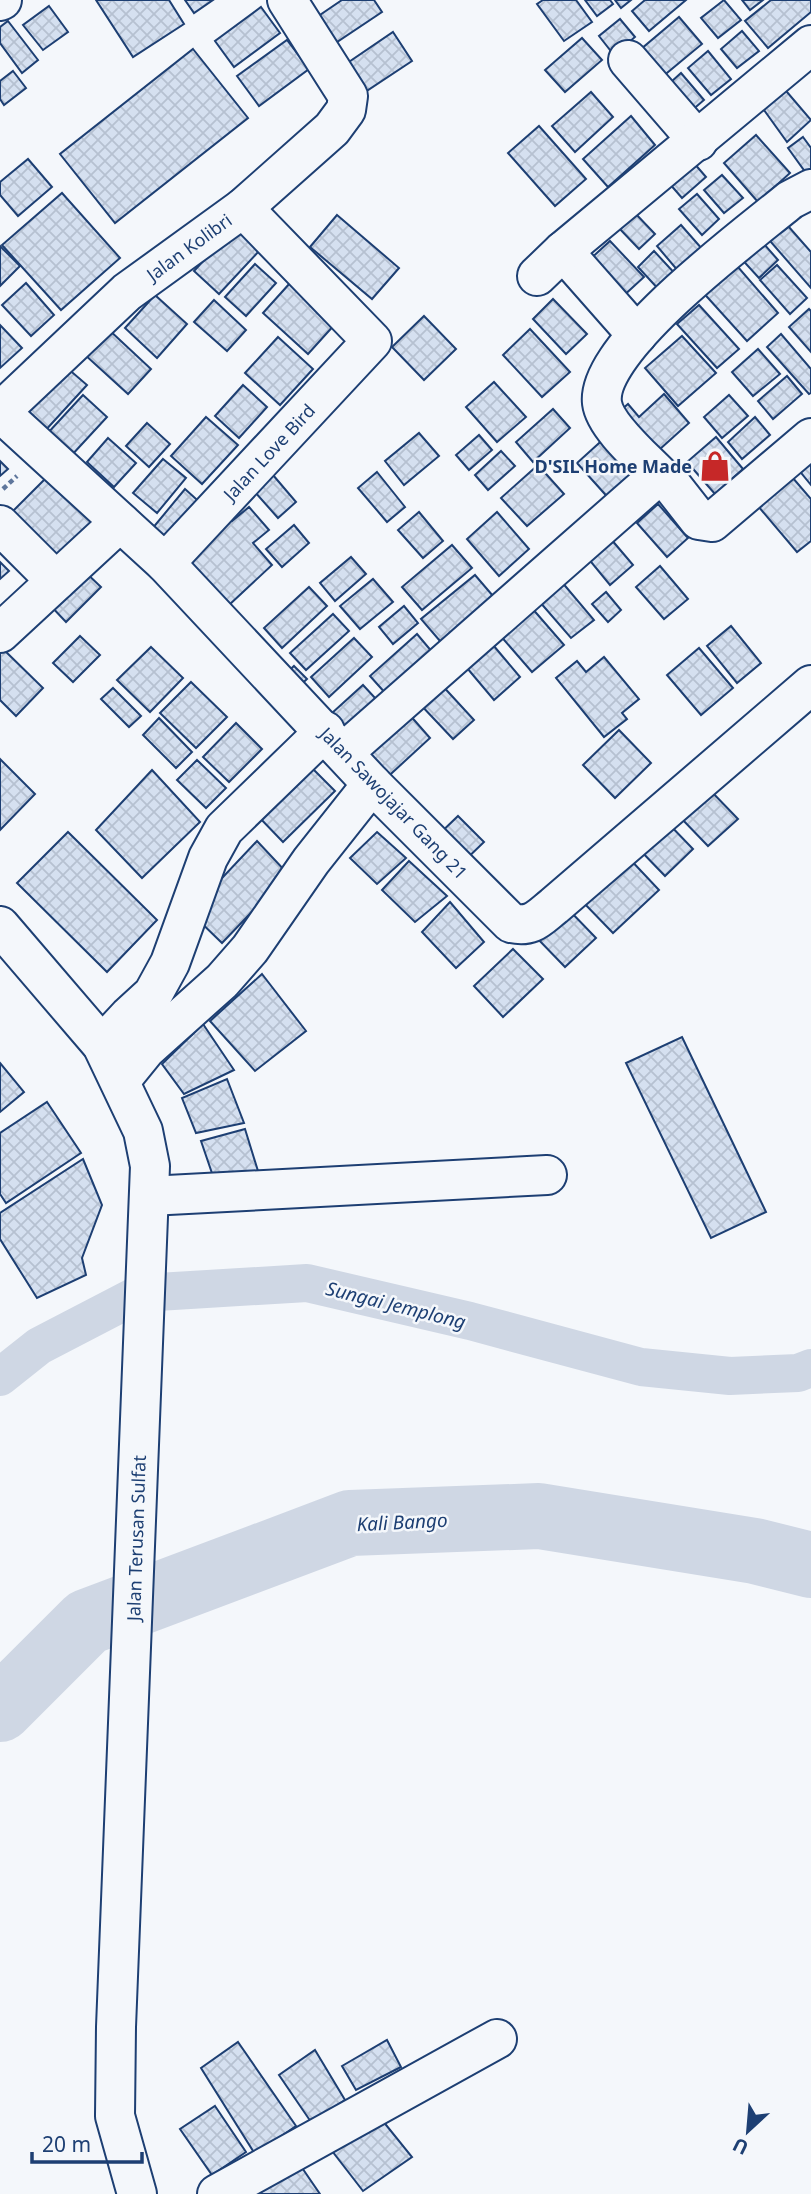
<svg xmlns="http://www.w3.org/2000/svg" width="811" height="2194" viewBox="0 0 811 2194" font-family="'Noto Sans',sans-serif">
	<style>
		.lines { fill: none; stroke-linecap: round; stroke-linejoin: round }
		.canal { stroke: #cfd7e4; stroke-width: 38 }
		.river { stroke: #cfd7e4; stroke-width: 66 }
		.building { fill: url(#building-cross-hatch); stroke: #1d3f73; stroke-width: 2 }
		.minor-casing { stroke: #1d3f73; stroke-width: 42 }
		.major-casing { stroke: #1d3f73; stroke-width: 42 }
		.path { stroke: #5e769c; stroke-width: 4.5; stroke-dasharray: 5 3.5; stroke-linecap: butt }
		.minor { stroke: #f4f7fb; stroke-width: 38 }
		.major { stroke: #f4f7fb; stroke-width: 38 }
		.labels { text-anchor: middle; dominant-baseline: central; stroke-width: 5; stroke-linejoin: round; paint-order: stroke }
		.street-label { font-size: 18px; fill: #1d3f73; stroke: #f4f7fb }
		.poi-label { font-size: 18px; font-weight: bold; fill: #1d3f73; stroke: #f4f7fb; text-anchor: end }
		.water-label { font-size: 19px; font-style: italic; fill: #1d3f73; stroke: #f4f7fb }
	</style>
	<defs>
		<pattern id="building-cross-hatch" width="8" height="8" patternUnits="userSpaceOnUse" patternTransform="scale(1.75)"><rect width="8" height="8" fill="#d5e0f0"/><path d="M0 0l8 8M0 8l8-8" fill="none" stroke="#b6c1d1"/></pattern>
	</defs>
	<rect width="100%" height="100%" fill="#f4f7fb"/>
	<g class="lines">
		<!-- canal -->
		<path class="canal" d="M0,1377L39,1346L141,1293L307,1283L470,1321L641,1367L730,1376L798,1373L811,1368"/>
		<!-- river -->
		<path class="river" d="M0,1709L87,1622L350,1523L539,1516L755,1551L811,1565"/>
	</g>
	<!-- building -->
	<g class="building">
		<path d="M96,0H169L184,24L133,57Z"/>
		<path d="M185,0H213L194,13Z"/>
		<path d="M342,0H374L382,12L331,46L314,19Z"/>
		<path d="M543,0H576L592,22L564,41L537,4Z"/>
		<path d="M585,0H610L613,4L597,16Z"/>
		<path d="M615,0H631L621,8Z"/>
		<path d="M645,0H686L649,31L632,11Z"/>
		<path d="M724,0L741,20L718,38L701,18Z"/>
		<path d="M742,0H763L750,10Z"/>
		<path d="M771,0H811V12L768,48L745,21Z"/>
		<path d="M49,6L68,32L43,50L23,25Z"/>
		<path d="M261,7L280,33L234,67L215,41Z"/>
		<path d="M679,17L702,44L656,82L634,55Z"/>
		<path d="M620,19L635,37L614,55L599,36Z"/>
		<path d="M8,21L38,60L22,73L0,43V27Z"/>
		<path d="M742,31L759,51L737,68L721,49Z"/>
		<path d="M393,32L412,61L362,94L343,66Z"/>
		<path d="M582,38L602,60L565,92L545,70Z"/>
		<path d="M287,40L309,69L259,106L237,76Z"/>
		<path d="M193,49L248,118L115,223L60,154Z"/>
		<path d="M708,51L731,79L711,95L688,68Z"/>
		<path d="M13,71L26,88L4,105L0,99V81Z"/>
		<path d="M681,73L704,100L683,118L661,91Z"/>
		<path d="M781,85L811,120L787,142L764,110Z"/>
		<path d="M591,92L613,117L575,152L552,126Z"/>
		<path d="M631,116L655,145L608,187L583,159Z"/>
		<path d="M539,126L586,179L555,206L508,153Z"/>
		<path d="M756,135L790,173L758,202L724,163Z"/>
		<path d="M803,137L811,148V180L788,148Z"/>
		<path d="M28,159L52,187L18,216L0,195V182Z"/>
		<path d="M693,162L706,177L682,198L669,183Z"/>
		<path d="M722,175L743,198L724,213L704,190Z"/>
		<path d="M62,193L120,258L61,310L2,245Z"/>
		<path d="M697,194L719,219L702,235L679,209Z"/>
		<path d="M633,211L655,234L639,249L617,226Z"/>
		<path d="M337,215L399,268L372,299L310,247Z"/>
		<path d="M781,218L811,252V288L764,234Z"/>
		<path d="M681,225L703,250L679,272L657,246Z"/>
		<path d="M235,227L260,250L219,294L194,271Z"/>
		<path d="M757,236L778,260L759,278L737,254Z"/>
		<path d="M610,241L644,277L621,298L587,262Z"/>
		<path d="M0,246L20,266L0,286Z"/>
		<path d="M654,251L679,278L662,293L638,267Z"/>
		<path d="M731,259L778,313L747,341L699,288Z"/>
		<path d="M255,264L276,283L246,316L225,297Z"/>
		<path d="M777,265L807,298L790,314L760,280Z"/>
		<path d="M26,283L54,315L31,336L2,305Z"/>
		<path d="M290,283L336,323L308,354L263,313Z"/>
		<path d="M155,295L187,324L157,358L125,328Z"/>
		<path d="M553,299L587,334L566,354L533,319Z"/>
		<path d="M214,300L246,330L227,351L194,322Z"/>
		<path d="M699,305L739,349L717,368L677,324Z"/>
		<path d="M809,309L811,311V352L789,327Z"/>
		<path d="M424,316L456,349L424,380L392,347Z"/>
		<path d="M0,325L22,348L0,368Z"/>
		<path d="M107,328L151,369L128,394L84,354Z"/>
		<path d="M530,329L570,372L542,397L503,355Z"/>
		<path d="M781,334L811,369V393L809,394L767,347Z"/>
		<path d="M682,336L716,373L678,406L645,368Z"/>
		<path d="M278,337L313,369L280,405L245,373Z"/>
		<path d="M758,349L780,374L753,396L732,372Z"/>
		<path d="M59,361L87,385L43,433L15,409Z"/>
		<path d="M787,376L802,394L773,419L758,401Z"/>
		<path d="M494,382L526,417L497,442L466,407Z"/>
		<path d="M243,385L267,407L239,438L215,416Z"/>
		<path d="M664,394L689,423L650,458L613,417L628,404L639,417Z"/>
		<path d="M83,395L107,417L70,457L46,435Z"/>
		<path d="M729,395L748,416L722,438L704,417Z"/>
		<path d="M553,409L570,428L533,462L516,442Z"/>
		<path d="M206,417L238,445L202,484L171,456Z"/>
		<path d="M755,417L770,435L742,459L728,442Z"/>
		<path d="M147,423L170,444L149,467L126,446Z"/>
		<path d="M419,433L439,456L404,485L385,461Z"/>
		<path d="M479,435L492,450L469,470L456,455Z"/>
		<path d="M608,435L643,475L612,502L577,463Z"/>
		<path d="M716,437L743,469L715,494L687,462Z"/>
		<path d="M108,438L136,463L114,487L87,462Z"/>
		<path d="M501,451L515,466L488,490L475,475Z"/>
		<path d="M811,457V485L797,468Z"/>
		<path d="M163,459L186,478L157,513L133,493Z"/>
		<path d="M0,461L8,469L0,476Z"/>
		<path d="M538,465L564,494L527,526L501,498Z"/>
		<path d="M786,470L811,499V541L797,552L752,499Z"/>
		<path d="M377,472L405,507L387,522L358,488Z"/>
		<path d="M273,475L296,502L278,518L254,491Z"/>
		<path d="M47,477L94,523L58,559L11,513Z"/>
		<path d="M185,489L205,507L167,552L147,535Z"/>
		<path d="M658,504L688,538L667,557L637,523Z"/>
		<path d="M249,507L269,530L253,543L272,565L229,605L183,555L227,515L232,521Z"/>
		<path d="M419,512L443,541L423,558L398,530Z"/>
		<path d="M497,512L529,549L499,576L467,539Z"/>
		<path d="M294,525L309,543L282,567L266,549Z"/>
		<path d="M605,532L633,565L610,585L582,551Z"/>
		<path d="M452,545L472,568L422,610L402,587Z"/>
		<path d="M351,557L366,574L335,601L320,583Z"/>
		<path d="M0,562L9,571L0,579Z"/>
		<path d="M660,566L688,599L664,619L636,587Z"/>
		<path d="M82,569L101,587L66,622L48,603Z"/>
		<path d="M475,575L499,603L446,648L421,619Z"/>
		<path d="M373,579L393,602L360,629L340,606Z"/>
		<path d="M561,581L594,620L571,638L539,601Z"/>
		<path d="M309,587L327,606L282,648L264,628Z"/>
		<path d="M606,592L621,610L608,622L592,604Z"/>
		<path d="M404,606L418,623L393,644L379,627Z"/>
		<path d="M531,607L564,645L532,672L499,634Z"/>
		<path d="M333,614L349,631L306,670L290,653Z"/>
		<path d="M731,626L761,663L737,683L707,646Z"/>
		<path d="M417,634L433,653L387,695L370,676Z"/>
		<path d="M80,636L100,655L73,682L53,663Z"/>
		<path d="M354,638L372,657L329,697L311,677Z"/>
		<path d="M488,639L520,677L494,700L462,662Z"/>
		<path d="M0,646L43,688L16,716L0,700Z"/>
		<path d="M151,647L183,678L150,712L117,680Z"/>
		<path d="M699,648L733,688L701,715L667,675Z"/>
		<path d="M604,657L639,699L622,713L627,719L604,737L556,678L577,661L586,672Z"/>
		<path d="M294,666L307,679L294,691L282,677Z"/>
		<path d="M191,682L227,717L196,748L160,713Z"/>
		<path d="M439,682L474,720L453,739L418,702Z"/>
		<path d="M363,685L376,699L346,727L332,713Z"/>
		<path d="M113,688L141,716L129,727L101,699Z"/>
		<path d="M408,713L430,738L381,783L359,758Z"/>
		<path d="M159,718L192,752L176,768L143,735Z"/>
		<path d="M236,723L262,749L229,782L203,757Z"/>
		<path d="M619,730L651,763L615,798L583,765Z"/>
		<path d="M0,759L35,794L0,830Z"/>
		<path d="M197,760L226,788L206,808L177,780Z"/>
		<path d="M307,763L335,791L283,842L256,814Z"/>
		<path d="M152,770L200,822L142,878L96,830Z"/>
		<path d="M708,788L738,819L708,846L679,816Z"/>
		<path d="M458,816L484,842L459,866L434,839Z"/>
		<path d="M664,819L693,849L665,876L636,846Z"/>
		<path d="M68,832L157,920L107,972L17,883Z"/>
		<path d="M377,832L406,858L377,884L350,858Z"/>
		<path d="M257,841L288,874L222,943L190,912Z"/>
		<path d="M626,855L659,890L613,933L580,899Z"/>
		<path d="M409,861L447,896L415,922L382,890Z"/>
		<path d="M450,902L484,942L456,968L422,932Z"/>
		<path d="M566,907L596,938L565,967L535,936Z"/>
		<path d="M513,949L543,979L503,1017L474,986Z"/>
		<path d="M262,974L306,1031L255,1071L210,1021Z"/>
		<path d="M203,1024L234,1070L184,1094L162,1064Z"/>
		<path d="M682,1037L766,1212L711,1238L626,1063Z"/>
		<path d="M0,1063L24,1092L0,1112Z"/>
		<path d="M227,1079L244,1123L196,1133L182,1098Z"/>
		<path d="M47,1102L81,1153L6,1203L0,1194V1133Z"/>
		<path d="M245,1129L258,1171L214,1179L201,1141Z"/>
		<path d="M83,1159L102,1205L82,1258L86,1275L37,1298L0,1239V1213Z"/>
		<path d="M387,2040L401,2067L356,2090L342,2066Z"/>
		<path d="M238,2042L296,2126L255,2154L201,2068Z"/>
		<path d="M315,2050L345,2100L311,2122L279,2075Z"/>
		<path d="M215,2106L246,2152L212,2175L180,2129Z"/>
		<path d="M378,2115L412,2157L363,2191L329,2147Z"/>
		<path d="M296,2159L320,2194H262L256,2186Z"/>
	</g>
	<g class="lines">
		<defs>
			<g id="minor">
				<path d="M628,60L698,141"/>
				<path d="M243,208L332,129L346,110L348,96L287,0"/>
				<path d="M563,251L637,335"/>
				<path d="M537,276L563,251L811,45"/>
				<path d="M0,412L165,563L372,784L511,923C532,928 539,918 554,906L811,685"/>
				<path d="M0,412L127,292L243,208L372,341L165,563"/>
				<path d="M662,478C645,460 605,427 602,403C595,347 748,235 790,200L811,189"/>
				<path d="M0,525L56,581"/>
				<path d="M0,633L120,522"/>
				<path d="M344,752L650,483L662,478L670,483L699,520L712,522L811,438"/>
				<path d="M102,1045L129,1016L153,994L170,963L208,858L224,829L325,731"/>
				<path d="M120,1081L146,1049L222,981L250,949L311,861L372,784"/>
				<path d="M149,1196L547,1175"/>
				<path d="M217,2194L497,2039"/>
			</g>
			<g id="major">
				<path d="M0,1L2,0"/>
				<path d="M0,926L102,1045L143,1131L150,1166L116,2027L115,2116L137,2194"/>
			</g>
		</defs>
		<!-- minor casing -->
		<use href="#minor" class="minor-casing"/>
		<!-- major casing -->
		<use href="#major" class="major-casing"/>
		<!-- path -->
		<path class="path" d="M3,489L17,476"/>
		<!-- minor -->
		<use href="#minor" class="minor"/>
		<!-- major -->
		<use href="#major" class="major"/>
	</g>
	<!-- icons -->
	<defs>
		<symbol id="shop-bare" viewBox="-9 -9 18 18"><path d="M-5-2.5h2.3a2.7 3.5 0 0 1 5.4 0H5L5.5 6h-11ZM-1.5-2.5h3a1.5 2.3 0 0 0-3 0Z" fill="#c62828" stroke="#f4f7fb" stroke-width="2.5" paint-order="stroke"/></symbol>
	</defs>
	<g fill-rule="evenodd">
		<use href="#shop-bare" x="693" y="444" width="44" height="44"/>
	</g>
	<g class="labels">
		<!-- street labels -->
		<g class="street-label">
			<text transform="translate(189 247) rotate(-36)">Jalan Kolibri</text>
			<text transform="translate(269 452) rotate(-47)">Jalan Love Bird</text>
			<text transform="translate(394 803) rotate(46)">Jalan Sawojajar Gang 21</text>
			<text transform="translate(136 1538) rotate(-88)">Jalan Terusan Sulfat</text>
		</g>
		<!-- poi labels -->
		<g class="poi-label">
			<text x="692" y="466">D'SIL Home Made</text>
		</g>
		<!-- water labels -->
		<g class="water-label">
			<text transform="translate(396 1305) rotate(14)">Sungai Jemplong</text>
			<text transform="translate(402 1522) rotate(-3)">Kali Bango</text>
		</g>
	</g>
	<!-- north arrow -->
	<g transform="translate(748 2131) rotate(206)" stroke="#f4f7fb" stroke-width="5" paint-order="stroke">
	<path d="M0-5L12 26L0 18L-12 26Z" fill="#1d3f73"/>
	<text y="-10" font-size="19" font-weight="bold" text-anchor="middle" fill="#1d3f73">U</text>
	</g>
	<!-- scale -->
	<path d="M32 2152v10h110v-10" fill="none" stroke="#1d3f73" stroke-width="3.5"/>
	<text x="42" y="2152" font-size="21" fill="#1d3f73" stroke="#f4f7fb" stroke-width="5" paint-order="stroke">20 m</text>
</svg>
